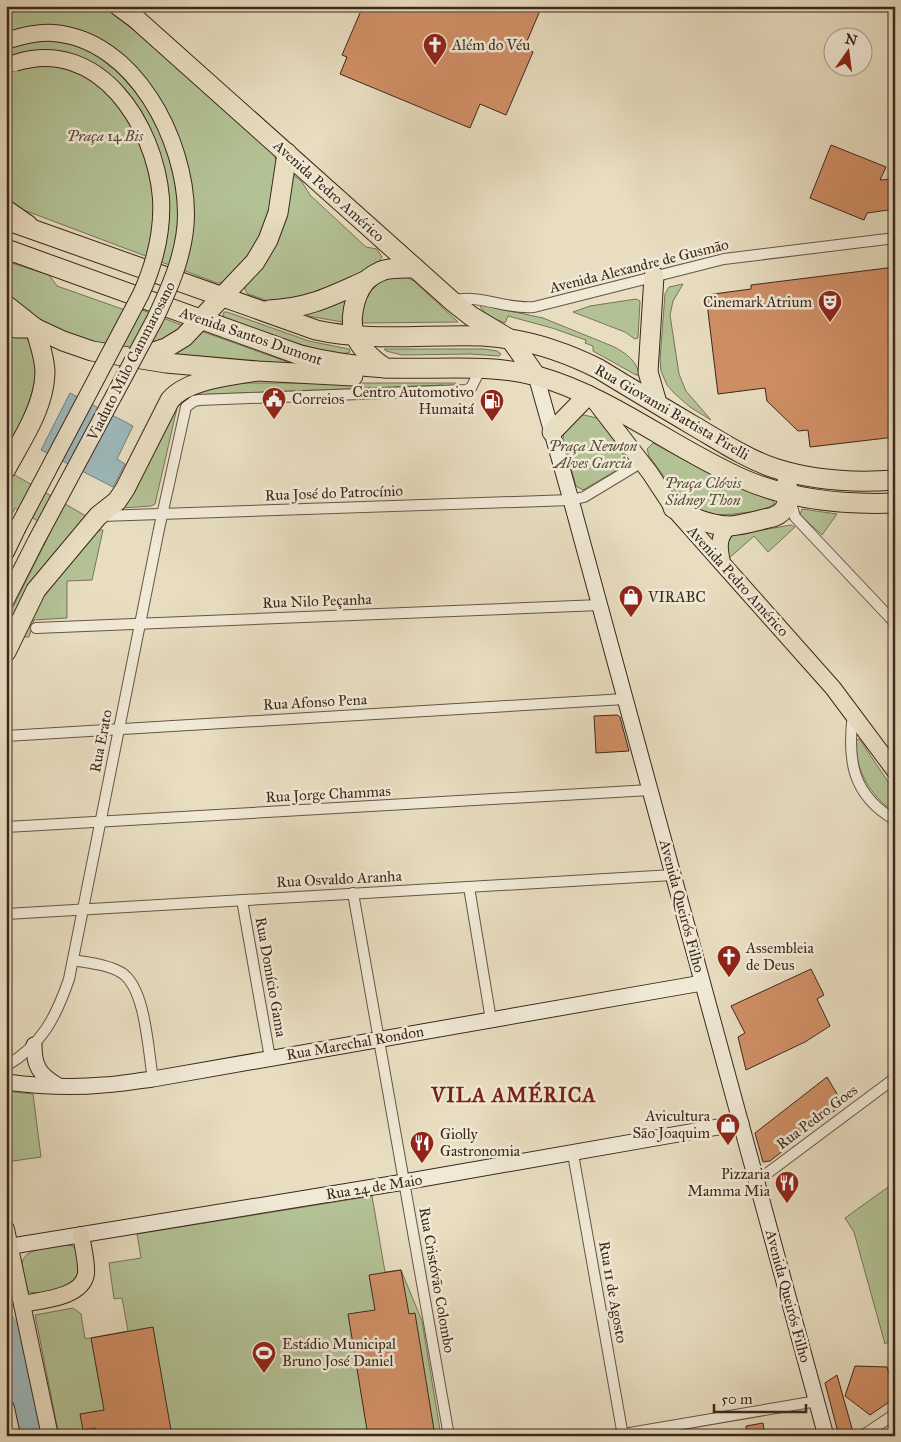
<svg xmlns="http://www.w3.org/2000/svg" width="901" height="1442" viewBox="0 0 901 1442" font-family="'IM FELL Great Primer',serif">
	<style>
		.green { fill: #b3c295; stroke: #787458 }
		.water { fill: #9cb9bc; stroke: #767f7c }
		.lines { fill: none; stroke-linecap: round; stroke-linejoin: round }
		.river { stroke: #9cb9bc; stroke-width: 22 }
		.building { fill: #d18f66; stroke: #3c271b }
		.street-casing { stroke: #675444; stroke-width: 12 }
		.secondary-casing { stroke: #3c271b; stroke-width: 17 }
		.primary-casing { stroke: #3c271b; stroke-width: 18 }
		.highway-casing { stroke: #3c271b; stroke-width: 21 }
		.street { stroke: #f0e9d6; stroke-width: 10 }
		.secondary { stroke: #f0e9d6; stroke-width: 15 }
		.primary { stroke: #e8ddc0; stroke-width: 16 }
		.highway { stroke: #e8ddc0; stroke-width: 19 }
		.primary-bridge-casing { stroke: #3c271b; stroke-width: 18; stroke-linecap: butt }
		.primary-bridge { stroke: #e8ddc0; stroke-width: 16 }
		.labels { text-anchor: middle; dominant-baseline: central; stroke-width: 5; stroke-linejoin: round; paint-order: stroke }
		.poi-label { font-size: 15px; fill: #3c271b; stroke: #f0e9d6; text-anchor: start }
		.park-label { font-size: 15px; font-style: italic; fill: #5a4e3a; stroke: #f0e9d6 }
		.street-label { font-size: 15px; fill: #3c271b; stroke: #f0e9d6 }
		.district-label { font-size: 20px; font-weight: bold; letter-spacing: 1px; fill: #7a1f14; stroke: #f0e9d6 }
	</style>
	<rect width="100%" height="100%" fill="#e8ddc0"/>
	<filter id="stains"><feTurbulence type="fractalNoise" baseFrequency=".004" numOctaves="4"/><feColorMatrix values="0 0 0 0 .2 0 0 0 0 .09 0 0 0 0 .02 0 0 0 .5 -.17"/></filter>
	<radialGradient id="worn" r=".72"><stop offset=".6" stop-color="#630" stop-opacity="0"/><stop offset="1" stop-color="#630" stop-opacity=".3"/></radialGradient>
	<!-- green -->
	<g class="green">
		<path d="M24,6H98L111,13L144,38L274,155L277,162L276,173L267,224L250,255L225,282L217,283L21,209L6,201V75L17,70L13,56L6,58V50L10,48L6,35V11Z"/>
		<path d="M294,175L302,182L310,195L366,247L377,249L382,257L376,265L315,296L271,302L248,294L245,290V287L291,176Z"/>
		<path d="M6,261L49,275L57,286L125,310L137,308L184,326L171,339L133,349L104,345L68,335L44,322L6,295Z"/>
		<path d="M389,277H406L414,281L458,322L360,323C359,302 371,287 389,277Z"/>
		<path d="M683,284L673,301L670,315L679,374L686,391L711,420L690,407L674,393L667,385L661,371L660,360L665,294L669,287Z"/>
		<path d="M346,298L342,322L308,316L309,313Z"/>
		<path d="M636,299L640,301L638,338L635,339L625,332L573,312L590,306Z"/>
		<path d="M482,305L543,318L612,346C623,351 638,361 639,375H636L593,351V346L585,343L586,340L552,328L508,316L505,323C496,319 484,315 480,306Z"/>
		<path d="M224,312H227L309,341L349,349L350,352C334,361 247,325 226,318L223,316Z"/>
		<path d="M6,316C59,356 29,405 6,450Z"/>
		<path d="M201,331L296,365L171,355Z"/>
		<path d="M384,349H484L497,351L501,354L499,356L470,354L402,355L386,351Z"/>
		<path d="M235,383H455L461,387H446L443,385L191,395L186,398L177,408L155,504L151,506L122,508L174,407L193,392Z"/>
		<path d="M584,415L597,418L602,422L627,460L624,466L583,490L576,486L563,439L564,432L576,417Z"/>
		<path d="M653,443L721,480L774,501V504C764,511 753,512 741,513C688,522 677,493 649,456L647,449Z"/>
		<path d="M13,474L86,516L6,632V621L52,529L15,508L6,526V487Z"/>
		<path d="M802,509L837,514L822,535L800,515Z"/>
		<path d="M791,525L795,527L768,552L754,536L728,559L724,552L728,538L733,535Z"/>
		<path d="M94,530H103L92,580L67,581V618L34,620L29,637H19L36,607Z"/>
		<path d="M858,739L860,740L895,792V813C871,796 855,771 856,741Z"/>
		<path d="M6,1091L33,1094L41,1157L6,1162Z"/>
		<path d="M895,1182V1337L885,1344L854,1232L845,1218Z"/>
		<path d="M372,1196L385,1272L401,1270L422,1321L441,1436H59L35,1315L73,1308L81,1314L85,1339L128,1331L122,1298L114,1299L109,1263L141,1258L137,1234Z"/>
		<path d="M68,1245L73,1246C77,1251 77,1256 78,1261C79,1267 81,1273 78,1277C71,1288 35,1298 26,1290C25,1282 21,1271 22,1263C26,1246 55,1247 68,1245Z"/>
	</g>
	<!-- water -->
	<path class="water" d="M70,393L133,426L117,459L125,464L113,487L41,450Z"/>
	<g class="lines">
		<!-- river -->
		<path class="river" d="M6,1325L31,1436"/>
	</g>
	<!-- building -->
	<g class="building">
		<path d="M363,6H542L524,48L533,52L506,115L480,104L470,128L340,74L347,57L342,55Z"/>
		<path d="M831,145L886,167L880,180L895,179V209L867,213L864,220L810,198Z"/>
		<path d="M895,267V437L810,447L808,430L798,431L767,401L765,388L718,394L706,295L751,289V285Z"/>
		<path d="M617,715L620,717L629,751L596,753L594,716Z"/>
		<path d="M811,969L824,995L817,999L830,1026L805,1042L746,1070L738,1037L745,1033L731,1006Z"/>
		<path d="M827,1077L843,1104L770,1161L763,1162L755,1133Z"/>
		<path d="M401,1270L409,1314L415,1313L435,1436H368L348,1314L375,1310L369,1275Z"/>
		<path d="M153,1327L172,1436H96L95,1428L83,1430L80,1414L104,1410L91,1338Z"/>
		<path d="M855,1366L887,1367L895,1394V1398L870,1415L845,1396Z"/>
		<path d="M837,1375L853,1432L847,1436H839L825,1383Z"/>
		<path d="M763,1423L765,1436H747L746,1426Z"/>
	</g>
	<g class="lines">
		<defs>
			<g id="street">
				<path d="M452,301C479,293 506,310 534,307L724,259L895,238"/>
				<path d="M790,500L795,517L895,623"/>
				<path d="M101,516L571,500L584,497L642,462"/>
				<path d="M36,628L600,605"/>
				<path d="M853,714C847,760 852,795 895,820"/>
				<path d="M6,736L625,699"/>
				<path d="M6,827L650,790"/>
				<path d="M469,887L491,1020"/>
				<path d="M353,893L449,1436"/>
				<path d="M242,900L270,1058"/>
				<path d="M6,914L673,875"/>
				<path d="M73,960C89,963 107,964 122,973C146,989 148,1051 153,1079"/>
				<path d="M6,1066C42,1045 56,1017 69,979L159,529L186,407L194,401L199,400L466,390L471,388L481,368"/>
				<path d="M573,1154L623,1436"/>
				<path d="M757,1181L895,1078"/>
				<path d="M612,1436L817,1401"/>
				<path d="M862,1436L895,1414"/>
			</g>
			<g id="secondary">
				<path d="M536,376L571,500L826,1436"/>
				<path d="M34,1045C34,1066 39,1074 57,1085"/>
				<path d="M6,1082C37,1086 72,1088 103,1085C120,1084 136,1081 153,1079L702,983"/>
				<path d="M6,1247L404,1182L741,1123"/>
			</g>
			<g id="primary">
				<path d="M6,208L29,224"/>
				<path d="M593,399L650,473L673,508L833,688L895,771"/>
				<path d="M6,552L17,529"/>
				<path d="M722,563C719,548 717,536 730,526"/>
				<path d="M6,600L36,541"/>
				<path d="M6,1229L50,1436"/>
				<path d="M22,1304C41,1300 82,1298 86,1274C87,1262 83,1248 81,1235"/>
				<path d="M6,1408L12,1436"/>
			</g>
			<g id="highway">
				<path d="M119,6L134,17L452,301L471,316L511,340L536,376"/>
				<path d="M6,220L316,330C370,342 427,334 482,336C523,338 563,351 599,369C630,388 662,407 694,426C720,441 745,458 774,468C814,481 854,483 895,480"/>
				<path d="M6,249L300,355C328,362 356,366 386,368C435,370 488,363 537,376C612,397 672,448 743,479C791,500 843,505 895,503"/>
				<path d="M654,276L648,372L657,403"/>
				<path d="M6,305L35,328L63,341L92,351L166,363L257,371L353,376"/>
				<path d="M269,310C309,308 329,297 365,281"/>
				<path d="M6,324L16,328H35"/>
				<path d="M139,357L166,348L184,337L255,262L268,240L278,213L287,153"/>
				<path d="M385,368C373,360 363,351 356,338C348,322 354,296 365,282C369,277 378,272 384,270C394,267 405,268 415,268"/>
				<path d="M552,432L588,395"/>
				<path d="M6,469C22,439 44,408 45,373C45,358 39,342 35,328"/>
				<path d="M673,508C690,517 710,526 730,526C744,525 759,520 773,517C790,511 788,498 787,482"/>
				<path d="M6,652L36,590L98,516L117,501L125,489L170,400C188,379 230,376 257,371"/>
			</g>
		</defs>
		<!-- street casing -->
		<use href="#street" class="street-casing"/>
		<!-- secondary casing -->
		<use href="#secondary" class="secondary-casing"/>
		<!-- primary casing -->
		<use href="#primary" class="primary-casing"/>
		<!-- highway casing -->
		<use href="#highway" class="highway-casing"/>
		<!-- street -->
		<use href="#street" class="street"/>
		<!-- secondary -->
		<use href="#secondary" class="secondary"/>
		<!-- primary -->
		<use href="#primary" class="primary"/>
		<!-- highway -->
		<use href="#highway" class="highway"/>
		<defs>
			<g id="primary-bridge">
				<path d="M8,40C23,36 37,32 53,33C135,39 186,141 186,214C186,251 171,285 155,319L36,541"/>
				<path d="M15,63C99,36 155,125 161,198C163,232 155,263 141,294L17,529"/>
			</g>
		</defs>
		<!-- primary-bridge casing -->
		<use href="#primary-bridge" class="primary-bridge-casing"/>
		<!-- primary-bridge -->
		<use href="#primary-bridge" class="primary-bridge"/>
	</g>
	<!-- icons -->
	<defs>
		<symbol id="church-pin" viewBox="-11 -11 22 30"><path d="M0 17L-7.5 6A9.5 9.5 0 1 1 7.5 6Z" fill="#8f2418" stroke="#f0e9d6"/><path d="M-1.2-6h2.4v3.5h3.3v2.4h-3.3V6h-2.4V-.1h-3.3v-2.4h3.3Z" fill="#fff"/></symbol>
		<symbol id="theatre-pin" viewBox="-11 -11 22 30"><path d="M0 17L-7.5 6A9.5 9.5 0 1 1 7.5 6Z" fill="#8f2418" stroke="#f0e9d6"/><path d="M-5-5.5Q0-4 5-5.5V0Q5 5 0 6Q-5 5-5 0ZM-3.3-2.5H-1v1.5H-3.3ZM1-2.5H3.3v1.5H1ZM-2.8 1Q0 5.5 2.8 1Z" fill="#fff"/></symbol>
		<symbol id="civic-pin" viewBox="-11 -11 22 30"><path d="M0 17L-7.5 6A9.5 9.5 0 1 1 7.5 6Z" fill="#8f2418" stroke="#f0e9d6"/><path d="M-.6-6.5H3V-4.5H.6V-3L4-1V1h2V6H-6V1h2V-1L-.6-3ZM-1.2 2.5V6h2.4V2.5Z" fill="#fff"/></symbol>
		<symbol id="fuel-pin" viewBox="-11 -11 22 30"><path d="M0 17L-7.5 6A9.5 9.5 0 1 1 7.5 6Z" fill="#8f2418" stroke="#f0e9d6"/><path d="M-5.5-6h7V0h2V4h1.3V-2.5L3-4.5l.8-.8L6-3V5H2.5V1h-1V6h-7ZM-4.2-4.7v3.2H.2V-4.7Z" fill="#fff"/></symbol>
		<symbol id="shop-pin" viewBox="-11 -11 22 30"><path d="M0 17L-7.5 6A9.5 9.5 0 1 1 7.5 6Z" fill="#8f2418" stroke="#f0e9d6"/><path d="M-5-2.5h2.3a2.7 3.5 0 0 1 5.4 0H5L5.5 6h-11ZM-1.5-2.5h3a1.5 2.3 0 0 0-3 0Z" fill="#fff"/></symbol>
		<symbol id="restaurant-pin" viewBox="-11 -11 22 30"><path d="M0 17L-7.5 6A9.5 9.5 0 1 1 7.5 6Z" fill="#8f2418" stroke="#f0e9d6"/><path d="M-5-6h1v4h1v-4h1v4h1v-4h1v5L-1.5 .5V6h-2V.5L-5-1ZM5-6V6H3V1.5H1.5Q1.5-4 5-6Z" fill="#fff"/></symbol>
		<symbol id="stadium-pin" viewBox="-11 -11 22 30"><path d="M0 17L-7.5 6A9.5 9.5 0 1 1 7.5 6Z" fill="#8f2418" stroke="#f0e9d6"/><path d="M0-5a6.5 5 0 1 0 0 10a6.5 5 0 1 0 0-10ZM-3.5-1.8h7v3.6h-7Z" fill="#fff"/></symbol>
	</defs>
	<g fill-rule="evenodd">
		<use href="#church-pin" x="421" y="31" width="28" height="38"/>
		<use href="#theatre-pin" x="816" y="288" width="28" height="38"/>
		<use href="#civic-pin" x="260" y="385" width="28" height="38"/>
		<use href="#fuel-pin" x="478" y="387" width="28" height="38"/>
		<use href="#shop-pin" x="617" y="583" width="28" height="38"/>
		<use href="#church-pin" x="715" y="943" width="28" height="38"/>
		<use href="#shop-pin" x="714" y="1111" width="28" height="38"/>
		<use href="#restaurant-pin" x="408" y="1129" width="28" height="38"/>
		<use href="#restaurant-pin" x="773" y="1169" width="28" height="38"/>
		<use href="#stadium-pin" x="250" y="1339" width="28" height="38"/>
	</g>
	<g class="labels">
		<!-- poi labels -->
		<g class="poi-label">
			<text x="452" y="45">Além do Véu</text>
			<text x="812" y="302" text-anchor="end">Cinemark Atrium</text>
			<text x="474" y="392" text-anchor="end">Centro Automotivo<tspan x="474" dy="17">Humaitá</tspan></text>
			<text x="292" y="399">Correios</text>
			<text x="648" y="597">VIRABC</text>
			<text x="746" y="948">Assembleia<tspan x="746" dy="17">de Deus</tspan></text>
			<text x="710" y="1116" text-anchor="end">Avicultura<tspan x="710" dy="17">São Joaquim</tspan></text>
			<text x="440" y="1134">Giolly<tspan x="440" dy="17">Gastronomia</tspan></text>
			<text x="770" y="1174" text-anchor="end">Pizzaria<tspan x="770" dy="17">Mamma Mia</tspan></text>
			<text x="282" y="1344">Estádio Municipal<tspan x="282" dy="17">Bruno José Daniel</tspan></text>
		</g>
		<!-- park labels -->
		<g class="park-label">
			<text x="105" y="136">Praça 14 Bis</text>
			<text x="593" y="446">Praça Newton<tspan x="593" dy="17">Alves Garcia</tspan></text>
			<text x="703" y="483">Praça Clóvis<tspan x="703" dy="17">Sidney Thon</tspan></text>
		</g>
		<!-- street labels -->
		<g class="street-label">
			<text transform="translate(329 191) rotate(42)">Avenida Pedro Américo</text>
			<text transform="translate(639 266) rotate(-14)">Avenida Alexandre de Gusmão</text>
			<text transform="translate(251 336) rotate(19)">Avenida Santos Dumont</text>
			<text transform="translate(131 361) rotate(-63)">Viaduto Milo Cammarosano</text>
			<text transform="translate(672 412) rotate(30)">Rua Giovanni Battista Pirelli</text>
			<text transform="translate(334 493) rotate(-2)">Rua José do Patrocínio</text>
			<text transform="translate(738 581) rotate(48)">Avenida Pedro Américo</text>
			<text transform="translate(317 601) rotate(-2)">Rua Nilo Peçanha</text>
			<text transform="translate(315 702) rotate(-3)">Rua Afonso Pena</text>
			<text transform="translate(101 741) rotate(-79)">Rua Erato</text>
			<text transform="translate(328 794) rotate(-3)">Rua Jorge Chammas</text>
			<text transform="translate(339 879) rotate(-3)">Rua Osvaldo Aranha</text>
			<text transform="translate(682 906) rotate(75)">Avenida Queirós Filho</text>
			<text transform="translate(271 977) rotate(80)">Rua Domício Gama</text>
			<text transform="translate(355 1043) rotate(-10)">Rua Marechal Rondon</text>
			<text transform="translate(817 1117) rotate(-37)">Rua Pedro Goes</text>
			<text transform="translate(374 1187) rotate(-9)">Rua 24 de Maio</text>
			<text transform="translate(437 1280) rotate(80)">Rua Cristóvão Colombo</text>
			<text transform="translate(613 1292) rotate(80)">Rua 11 de Agosto</text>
			<text transform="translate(788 1296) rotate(75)">Avenida Queirós Filho</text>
		</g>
		<!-- district labels -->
		<g class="district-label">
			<text x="514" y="1095">VILA AMÉRICA</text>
		</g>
	</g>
	<!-- margin -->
	<rect width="901" height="1442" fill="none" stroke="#e8ddc0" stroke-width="25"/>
	<rect x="8" y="8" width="886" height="1427" fill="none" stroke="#3c271b" stroke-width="2.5"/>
	<rect x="12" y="12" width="876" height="1417" fill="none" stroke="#3c271b"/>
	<!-- north arrow -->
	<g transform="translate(848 52) rotate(14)"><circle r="24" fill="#f0e9d6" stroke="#a89b8b"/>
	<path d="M0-4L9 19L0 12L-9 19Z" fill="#8f2418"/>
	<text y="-8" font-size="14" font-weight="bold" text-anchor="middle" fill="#3c271b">N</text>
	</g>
	<!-- scale -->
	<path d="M714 1404v8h92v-8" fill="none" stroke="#3c271b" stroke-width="2.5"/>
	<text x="721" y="1404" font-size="15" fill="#3c271b" stroke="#f0e9d6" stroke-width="4" paint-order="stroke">50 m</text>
	<rect width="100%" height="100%" filter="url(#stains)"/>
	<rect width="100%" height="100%" fill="url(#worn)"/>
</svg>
